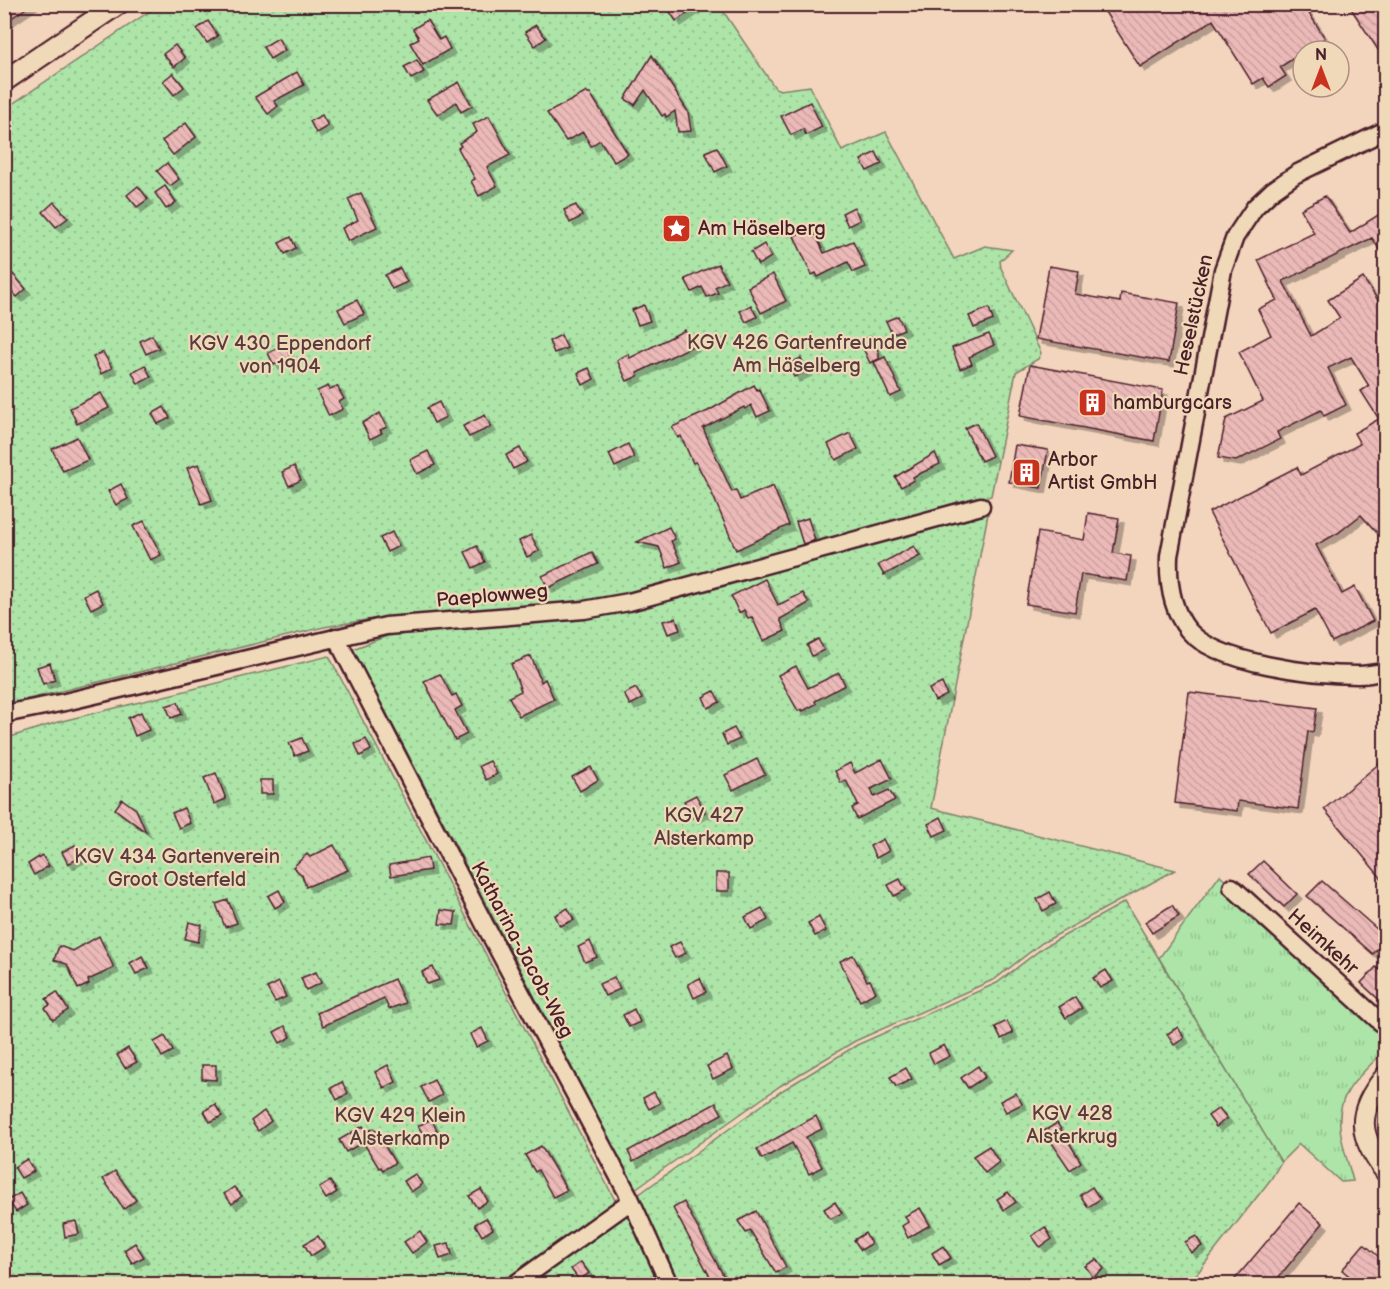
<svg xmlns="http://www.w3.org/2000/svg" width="1390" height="1289" viewBox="0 0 1390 1289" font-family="'Balsamiq Sans',sans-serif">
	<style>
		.grass { fill: url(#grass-tufts); stroke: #7c826a; stroke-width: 1.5 }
		.garden { fill: url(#garden-dots); stroke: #7c826a; stroke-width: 1.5 }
		.building { fill: url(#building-back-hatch); stroke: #4a1f2b; stroke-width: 1.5; filter: url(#shadow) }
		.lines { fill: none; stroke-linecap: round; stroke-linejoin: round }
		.minor-casing { stroke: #4a1f2b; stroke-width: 21 }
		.tertiary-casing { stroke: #4a1f2b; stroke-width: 24 }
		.minor { stroke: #f0d9b8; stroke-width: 16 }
		.tertiary { stroke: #f0d9b8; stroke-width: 20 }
		.labels { text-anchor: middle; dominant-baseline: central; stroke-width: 4.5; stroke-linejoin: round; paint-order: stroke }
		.poi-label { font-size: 20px; fill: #4a1f2b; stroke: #f0d9b8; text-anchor: start }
		.street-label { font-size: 20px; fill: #4a1f2b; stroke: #f0d9b8 }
		.park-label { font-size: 20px; fill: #593d3e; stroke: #f0d9b8 }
	</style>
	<defs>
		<pattern id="grass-tufts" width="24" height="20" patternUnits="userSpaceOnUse" patternTransform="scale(1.5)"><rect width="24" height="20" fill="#ade5a8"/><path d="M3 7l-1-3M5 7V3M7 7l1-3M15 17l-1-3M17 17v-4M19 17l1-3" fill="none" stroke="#96c491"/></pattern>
		<pattern id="garden-dots" width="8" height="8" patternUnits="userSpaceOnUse" patternTransform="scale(1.5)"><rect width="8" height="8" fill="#ade5a8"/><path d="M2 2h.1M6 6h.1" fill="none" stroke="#96c491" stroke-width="1.8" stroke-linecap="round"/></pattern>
		<pattern id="building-back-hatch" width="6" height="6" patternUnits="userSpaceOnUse" patternTransform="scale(1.5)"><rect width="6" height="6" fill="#ebbab8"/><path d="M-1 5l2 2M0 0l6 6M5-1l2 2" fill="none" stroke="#cb9f9e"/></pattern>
		<filter id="shadow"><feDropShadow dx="5" dy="5" stdDeviation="0" flood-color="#0004"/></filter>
	</defs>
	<rect width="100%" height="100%" fill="#f3d4bc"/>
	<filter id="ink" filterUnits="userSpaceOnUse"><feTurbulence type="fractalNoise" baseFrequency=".0167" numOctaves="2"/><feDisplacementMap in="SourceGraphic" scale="12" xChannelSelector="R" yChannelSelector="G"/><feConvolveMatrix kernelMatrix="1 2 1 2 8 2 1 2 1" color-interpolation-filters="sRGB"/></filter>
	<g filter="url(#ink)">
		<!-- grass -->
		<path class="grass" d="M1220,875L1385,1027V1050C1373,1063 1357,1076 1348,1091C1330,1118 1346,1153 1353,1181L1341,1182L1299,1144L1281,1162L1159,958Z"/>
		<!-- garden -->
		<g class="garden">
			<path d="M159,5H719L775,88L780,90L810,86L842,151L886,132L954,259L985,246L1012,250L1000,261L1001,268L1041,353L1038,359L1016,372L991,496L851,532L633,595L582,604L384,617L324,627L12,703L5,700V109Z"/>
			<path d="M988,514L931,808L1175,870L1042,943L995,979L855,1041L780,1086L635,1189L353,649L387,636L586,617L632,609Z"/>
			<path d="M329,656L616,1202L503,1284H5L4,739L58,722Z"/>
			<path d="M1125,902L1281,1162L1271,1179L1192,1280L1194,1284H515L783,1090L857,1045L997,983L1044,947Z"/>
		</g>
		<!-- building -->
		<g class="building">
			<path d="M4,4H32L4,23Z"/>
			<path d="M676,4H701L676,21L668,9Z"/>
			<path d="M1100,4H1303L1325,38L1280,67L1286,76L1269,87L1263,78L1253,84L1213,20L1140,67Z"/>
			<path d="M1348,4H1386V62Z"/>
			<path d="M427,20L439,40L444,37L450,49L423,65L410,43L419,38L413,29Z"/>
			<path d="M208,21L218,36L207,43L197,29Z"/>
			<path d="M536,25L546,38L535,46L525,32Z"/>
			<path d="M278,38L285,50L270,59L263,47Z"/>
			<path d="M175,45L185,58L174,67L163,54Z"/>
			<path d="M652,55L688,112L691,131L678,132L675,111L666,117L665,114L662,116L645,90L635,105L625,99Z"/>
			<path d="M417,60L424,72L411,79L404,67Z"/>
			<path d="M297,72L304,85L274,101L278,106L268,114L255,97Z"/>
			<path d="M173,73L184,87L174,95L163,81Z"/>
			<path d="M459,82L472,106L461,112L456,102L438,115L427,100Z"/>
			<path d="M587,92L588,94L590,93L628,154L614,162L600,140L591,146L583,132L566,141L547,113Z"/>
			<path d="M810,102L822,127L806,135L803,129L791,135L781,116Z"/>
			<path d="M322,115L328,126L316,133L310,121Z"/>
			<path d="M489,116L510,155L487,167L497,186L479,196L471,181L475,179L458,148L461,146L459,143L477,132L473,124Z"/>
			<path d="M186,123L196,137L173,155L162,141Z"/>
			<path d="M717,147L727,166L715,172L705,152Z"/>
			<path d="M876,152L882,164L867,171L861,160Z"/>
			<path d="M167,163L179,179L170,186L157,171Z"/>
			<path d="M138,186L148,199L137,207L127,195Z"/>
			<path d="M165,186L176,202L166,209L155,193Z"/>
			<path d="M361,193L377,227L348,241L342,228L358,220L348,199Z"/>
			<path d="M1325,196L1350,233L1386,210V260L1372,238L1283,281L1311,336L1340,318L1328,300L1363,278L1386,312V543L1361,515L1338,533L1316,545L1342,594L1355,587L1373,621L1332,642L1315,610L1271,633L1209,512L1297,467L1301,475L1360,444L1354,433L1379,419L1361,391L1369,386L1351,357L1328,368L1346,405L1324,416L1321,410L1277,432L1280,439L1236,461L1218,458L1226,419L1263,401L1239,352L1271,335L1258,309L1277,300L1258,260L1314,233L1301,209Z"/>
			<path d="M54,202L68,218L56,227L43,212Z"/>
			<path d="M576,205L582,216L570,223L564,210Z"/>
			<path d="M854,207L860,220L848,226L842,213Z"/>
			<path d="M812,227L824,253L853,241L865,267L853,272L848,262L818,277L816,273L812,275L794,236Z"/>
			<path d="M291,237L296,248L285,254L279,243Z"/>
			<path d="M764,244L771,257L758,265L751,252Z"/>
			<path d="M718,264L727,281L715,287L718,293L707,297L702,287L692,292L685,279Z"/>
			<path d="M1049,266L1079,271L1075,294L1120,302L1121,293L1179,303L1169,362L1036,339Z"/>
			<path d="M400,268L407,282L392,289L385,275Z"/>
			<path d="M13,274L26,289L17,297L4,283Z"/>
			<path d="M773,274L786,301L761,313L748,287Z"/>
			<path d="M357,300L364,314L345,323L338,309Z"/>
			<path d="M644,305L650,321L638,325L632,310Z"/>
			<path d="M751,305L757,317L746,322L740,311Z"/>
			<path d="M989,308L993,320L974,328L969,316Z"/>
			<path d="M898,316L904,329L892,334L886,321Z"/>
			<path d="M685,330L693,346L637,373L638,376L627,381L617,360L628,354L630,358Z"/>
			<path d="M989,334L994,345L969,357L972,364L960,369L952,348Z"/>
			<path d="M152,335L159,348L146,354L140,341Z"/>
			<path d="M561,335L567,348L554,353L549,341Z"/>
			<path d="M871,336L879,353V359L870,363L862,346V341Z"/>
			<path d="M285,345L291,357L274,365L268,353Z"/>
			<path d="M103,352L112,368L101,374L93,357Z"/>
			<path d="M885,357L901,392L890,397L874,362Z"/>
			<path d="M801,358L807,371L794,377L788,364Z"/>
			<path d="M145,365L151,377L138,384L132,372Z"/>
			<path d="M1030,365L1163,390L1154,441L1020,416Z"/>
			<path d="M589,368L594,379L583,385L578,373Z"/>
			<path d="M754,385L757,390L759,389L770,411L757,417L751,405L745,409L744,407L703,428L732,492L736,490L740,500L773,486L789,525L736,550L711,491L696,462L693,463L681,436L678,438L672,427L708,411Z"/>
			<path d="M328,386L330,389L337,386L344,399L339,402L343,409L329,416L317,391Z"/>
			<path d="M101,393L109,408L77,424L70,408Z"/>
			<path d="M439,402L446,417L434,423L427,408Z"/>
			<path d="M164,407L170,418L158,424L152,414Z"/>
			<path d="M380,413L387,427L380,430L382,433L370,439L362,423Z"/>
			<path d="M485,415L491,427L469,437L463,426Z"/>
			<path d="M976,423L992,456L981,461L965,428Z"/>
			<path d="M850,433L858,449L836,460L828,444Z"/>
			<path d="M77,437L88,460L63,471L52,449Z"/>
			<path d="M628,444L634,458L615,467L609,454Z"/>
			<path d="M1015,445L1048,450L1041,488L1009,482Z"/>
			<path d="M520,448L527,462L513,469L506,455Z"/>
			<path d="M428,451L435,465L417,474L410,460Z"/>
			<path d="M935,453L940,464L913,477L914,480L901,487L895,477Z"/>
			<path d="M199,464L212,500L201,504L187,468Z"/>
			<path d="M294,466L301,480L289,486L282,472Z"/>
			<path d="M121,484L128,499L116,505L108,491Z"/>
			<path d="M1088,513L1119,518L1113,553L1131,556L1127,581L1081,574L1075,612L1026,604L1038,532L1084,540Z"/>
			<path d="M808,518L815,540L803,544L796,522Z"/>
			<path d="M144,521L161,555L150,560L133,526Z"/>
			<path d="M669,527L675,539L671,541L681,562L667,568L659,547L637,542Z"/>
			<path d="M392,532L399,546L387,552L380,538Z"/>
			<path d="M531,535L539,551L527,557L519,541Z"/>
			<path d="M477,546L485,562L473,568L465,552Z"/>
			<path d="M914,546L920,556L884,575L878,565Z"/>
			<path d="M592,552L598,564L548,588L542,576Z"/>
			<path d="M765,579L778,605L803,593L809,603L780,619L785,631L763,641L752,617L748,618L744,610L739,613L731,596Z"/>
			<path d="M96,589L103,603L91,609L84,595Z"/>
			<path d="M676,618L680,630L668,634L663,621Z"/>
			<path d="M818,639L824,650L812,656L807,645Z"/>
			<path d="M531,656L541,682L545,679L554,699L519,716L509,697L521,691L511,664Z"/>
			<path d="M50,663L55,680L43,684L37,667Z"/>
			<path d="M796,666L808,688L839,673L845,685L815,701L816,704L803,711L802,709L798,711L778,675Z"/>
			<path d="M440,674L452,696L456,694L462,706L455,710L467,734L455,740L424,681Z"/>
			<path d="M942,683L947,695L935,701L929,689Z"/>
			<path d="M636,688L642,699L630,705L624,694Z"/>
			<path d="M714,691L720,702L708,708L703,697Z"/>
			<path d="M1189,692L1317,708L1313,732L1308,731L1298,809L1238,801L1237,811L1175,803Z"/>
			<path d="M178,702L182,714L171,718L166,706Z"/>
			<path d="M141,712L149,730L135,736L128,718Z"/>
			<path d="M734,728L740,739L727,745L722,734Z"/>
			<path d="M302,738L308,751L295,756L289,743Z"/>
			<path d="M366,739L371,750L360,756L355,744Z"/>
			<path d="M1386,758V884L1324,809Z"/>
			<path d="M757,759L765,774L733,790L725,775Z"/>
			<path d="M882,759L892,779L871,789L874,797L889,790L895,800L857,819L852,808L858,805L846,780L841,783L835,771L850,763L855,773Z"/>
			<path d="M490,761L497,774L486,780L479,766Z"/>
			<path d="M591,767L598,780L580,791L572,777Z"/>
			<path d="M216,773L226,799L214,804L204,778Z"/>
			<rect x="260" y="780" width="13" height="14"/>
			<path d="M696,795L705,812L693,818L684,801Z"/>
			<path d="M122,799L136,809L146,832L115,809Z"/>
			<path d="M184,808L190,823L179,828L172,813Z"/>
			<path d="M941,817L947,830L934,836L928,824Z"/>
			<path d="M883,839L889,851L876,858L870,846Z"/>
			<path d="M75,845L81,857L68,864L62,852Z"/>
			<path d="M334,845L348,870L306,887L302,875L293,867L307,854L310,857Z"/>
			<path d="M42,855L49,866L34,875L28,864Z"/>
			<path d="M428,858L430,870L391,876L389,865Z"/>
			<path d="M1263,861L1297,894L1284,907L1249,874Z"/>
			<rect x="716" y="873" width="13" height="18"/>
			<path d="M900,879L906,890L894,896L888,885Z"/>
			<path d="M1322,881L1386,937V940L1373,954L1307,896Z"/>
			<path d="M279,890L285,902L275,908L268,896Z"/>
			<path d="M1050,892L1056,904L1043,911L1037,899Z"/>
			<path d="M228,900L237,923L225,927L216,904Z"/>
			<path d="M1172,905L1179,916L1152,933L1145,922Z"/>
			<path d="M568,908L574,920L560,926L555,915Z"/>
			<path d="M762,908L768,920L751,929L745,917Z"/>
			<path d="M441,910L456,912L454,925L439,924Z"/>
			<path d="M819,917L826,931L815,936L808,923Z"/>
			<path d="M189,922L202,925L198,942L185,939Z"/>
			<path d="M99,936L114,968L88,980L89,984L78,989L67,964L54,960L59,946L73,951Z"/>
			<path d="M590,941L597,957L585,962L578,947Z"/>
			<path d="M680,942L686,953L675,958L669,947Z"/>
			<path d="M853,955L867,981L870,980L876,992L860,1001L840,961Z"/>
			<path d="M142,956L149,968L136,974L130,963Z"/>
			<path d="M433,967L439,980L427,984L422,972Z"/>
			<path d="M1376,967L1386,975V1006L1361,983Z"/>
			<path d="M1106,970L1113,981L1100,988L1093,978Z"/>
			<path d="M316,972L321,983L306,990L301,978Z"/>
			<path d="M614,977L620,989L605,996L599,984Z"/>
			<path d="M700,978L706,992L694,998L688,984Z"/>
			<path d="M394,979L405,1003L389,1009L384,998L323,1026L317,1013Z"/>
			<path d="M279,982L286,997L275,1002L267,988Z"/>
			<path d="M57,992L68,1010L53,1020L45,1008L50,1005L46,999Z"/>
			<path d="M1075,997L1082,1008L1066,1018L1059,1007Z"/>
			<path d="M634,1009L640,1022L629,1027L623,1015Z"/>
			<path d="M1007,1021L1013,1033L1001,1039L995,1027Z"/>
			<path d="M285,1026L291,1037L280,1043L274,1032Z"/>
			<path d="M1178,1027L1184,1038L1174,1045L1167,1034Z"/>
			<path d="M482,1028L488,1041L476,1047L470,1034Z"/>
			<path d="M165,1036L173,1051L162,1057L154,1042Z"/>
			<path d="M944,1045L950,1056L934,1064L929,1053Z"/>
			<path d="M128,1048L137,1062L125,1068L117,1055Z"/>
			<path d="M727,1056L733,1069L713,1079L707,1066Z"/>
			<path d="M202,1065H216V1080L202,1079Z"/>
			<path d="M388,1065L396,1082L384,1088L375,1072Z"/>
			<path d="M978,1066L985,1077L968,1088L961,1078Z"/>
			<path d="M906,1068L912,1079L896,1087L890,1077Z"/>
			<path d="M434,1080L442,1095L429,1102L421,1087Z"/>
			<path d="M342,1082L348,1093L337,1100L331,1088Z"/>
			<path d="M654,1092L660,1103L649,1109L643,1098Z"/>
			<path d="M1016,1093L1022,1104L1006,1112L1000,1101Z"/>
			<path d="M716,1103L722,1114L633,1162L628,1151Z"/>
			<path d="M215,1104L222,1116L210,1122L204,1111Z"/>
			<path d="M1219,1108L1227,1118L1216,1127L1208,1116Z"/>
			<path d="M264,1111L271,1121L258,1131L251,1121Z"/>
			<path d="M816,1116L822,1129L806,1137L822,1167L809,1174L792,1143L762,1159L757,1149Z"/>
			<path d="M431,1119L437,1130L425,1137L418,1126Z"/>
			<path d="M1057,1123L1081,1162L1070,1170L1044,1131Z"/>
			<path d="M363,1126L367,1132L374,1128L395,1163L383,1170L381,1167L379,1168L363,1142L346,1152L339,1140Z"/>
			<path d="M541,1146L567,1190L553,1197L538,1170L535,1172L525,1155Z"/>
			<path d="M989,1146L999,1162L985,1173L973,1156Z"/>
			<path d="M27,1159L34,1171L21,1178L14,1167Z"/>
			<path d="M115,1171L136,1200L124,1209L103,1179Z"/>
			<path d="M415,1174L422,1184L411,1192L404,1181Z"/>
			<path d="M330,1181L337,1192L326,1199L319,1188Z"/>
			<path d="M234,1187L242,1196L232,1204L224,1194Z"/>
			<path d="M1092,1187L1100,1199L1088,1207L1080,1195Z"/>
			<path d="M481,1189L488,1201L477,1208L469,1196Z"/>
			<path d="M1008,1192L1016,1202L1004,1210L997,1199Z"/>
			<path d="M20,1193L27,1205L16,1212L8,1200Z"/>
			<path d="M684,1202L688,1210L728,1284H714L673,1208Z"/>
			<path d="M835,1202L842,1213L830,1219L824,1209Z"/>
			<path d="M1299,1203L1323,1223L1273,1284H1231Z"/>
			<path d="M920,1208L930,1225L908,1238L902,1226L908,1222L905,1216Z"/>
			<path d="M756,1211L786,1267L776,1273L750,1230L746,1233L738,1221Z"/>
			<path d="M486,1218L493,1229L482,1236L475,1224Z"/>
			<path d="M76,1221L79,1234L65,1237L63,1224Z"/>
			<path d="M1045,1227L1052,1239L1040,1247L1032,1236Z"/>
			<path d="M420,1231L427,1242L412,1253L404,1242Z"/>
			<path d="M865,1233L871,1244L861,1250L854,1240Z"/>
			<path d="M318,1236L325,1247L311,1256L304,1244Z"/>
			<path d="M1196,1236L1202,1246L1191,1253L1185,1242Z"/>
			<path d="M135,1243L144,1257L132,1263L124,1250Z"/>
			<path d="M449,1243L452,1255L440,1259L436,1246Z"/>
			<path d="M1364,1244L1386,1263V1284H1359L1342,1270Z"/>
			<path d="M943,1246L951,1258L939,1265L932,1253Z"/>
			<path d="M1097,1259L1104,1269L1093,1277L1085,1266Z"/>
			<path d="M581,1262L589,1273L579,1280L571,1269Z"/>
		</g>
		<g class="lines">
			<defs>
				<g id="minor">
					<path d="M1386,130L1296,174L1273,190L1255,207L1235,237L1223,270L1169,556C1168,581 1171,609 1188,630C1217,664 1315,675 1358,675C1367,675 1377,673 1386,671"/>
					<path d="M336,637L486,927L630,1198L669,1284"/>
					<path d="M4,714L65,702L386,626L584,610L629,602L981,506"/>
					<path d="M1232,887L1386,1027"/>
					<path d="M515,1284L631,1201"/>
				</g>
				<g id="tertiary">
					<path d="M4,81L118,4"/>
					<path d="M1386,1076C1355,1113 1358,1135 1386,1172"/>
				</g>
			</defs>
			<!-- minor casing -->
			<use href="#minor" class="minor-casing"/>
			<!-- tertiary casing -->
			<use href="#tertiary" class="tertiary-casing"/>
			<!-- minor -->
			<use href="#minor" class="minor"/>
			<!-- tertiary -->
			<use href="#tertiary" class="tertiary"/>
		</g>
	</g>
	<!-- icons -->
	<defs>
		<symbol id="sight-square" viewBox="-11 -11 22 22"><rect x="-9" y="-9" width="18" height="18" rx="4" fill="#c8321e" stroke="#f0d9b8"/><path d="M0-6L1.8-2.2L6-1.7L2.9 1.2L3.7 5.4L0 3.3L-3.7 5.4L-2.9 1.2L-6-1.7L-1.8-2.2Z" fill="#fff"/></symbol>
		<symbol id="building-square" viewBox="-11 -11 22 22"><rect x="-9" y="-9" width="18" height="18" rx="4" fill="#c8321e" stroke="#f0d9b8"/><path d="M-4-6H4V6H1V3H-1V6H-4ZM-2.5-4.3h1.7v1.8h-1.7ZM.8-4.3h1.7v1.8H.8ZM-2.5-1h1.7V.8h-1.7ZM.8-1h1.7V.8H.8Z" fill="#fff"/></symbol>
	</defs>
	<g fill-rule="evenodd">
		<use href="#sight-square" x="660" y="212" width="33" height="33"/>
		<use href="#building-square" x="1076" y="386" width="33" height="33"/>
		<use href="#building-square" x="1010" y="456" width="33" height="33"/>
	</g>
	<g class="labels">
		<!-- poi labels -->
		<g class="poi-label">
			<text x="698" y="229">Am Häselberg</text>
			<text x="1113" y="403">hamburgcars</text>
			<text x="1048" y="460">Arbor<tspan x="1048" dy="23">Artist GmbH</tspan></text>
		</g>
		<!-- street labels -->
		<g class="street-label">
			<text transform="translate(1194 315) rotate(-78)">Heselstücken</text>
			<text transform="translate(492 596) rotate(-5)">Paeplowweg</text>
			<text transform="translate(1323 942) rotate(42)">Heimkehr</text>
			<text transform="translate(522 950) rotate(62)">Katharina-Jacob-Weg</text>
		</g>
		<!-- park labels -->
		<g class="park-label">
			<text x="797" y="343">KGV 426 Gartenfreunde<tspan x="797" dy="23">Am Häselberg</tspan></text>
			<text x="280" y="344">KGV 430 Eppendorf<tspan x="280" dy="23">von 1904</tspan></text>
			<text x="704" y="816">KGV 427<tspan x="704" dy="23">Alsterkamp</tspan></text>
			<text x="177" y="857">KGV 434 Gartenverein<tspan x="177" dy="23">Groot Osterfeld</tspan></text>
			<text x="1072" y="1114">KGV 428<tspan x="1072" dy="23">Alsterkrug</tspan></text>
			<text x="400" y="1116">KGV 429 Klein<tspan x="400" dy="23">Alsterkamp</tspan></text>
		</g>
	</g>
	<!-- margin -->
	<rect width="1390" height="1289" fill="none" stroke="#f0d9b8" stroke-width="24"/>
	<rect x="12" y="12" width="1366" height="1265" fill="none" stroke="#4a1f2b" stroke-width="2" filter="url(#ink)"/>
	<!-- north arrow -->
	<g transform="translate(1321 69)"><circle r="28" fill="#f0d9b8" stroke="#ae8f80" stroke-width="1.5"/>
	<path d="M0-4.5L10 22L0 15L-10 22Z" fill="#c8321e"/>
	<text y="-9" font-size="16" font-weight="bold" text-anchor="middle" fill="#4a1f2b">N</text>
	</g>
</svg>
